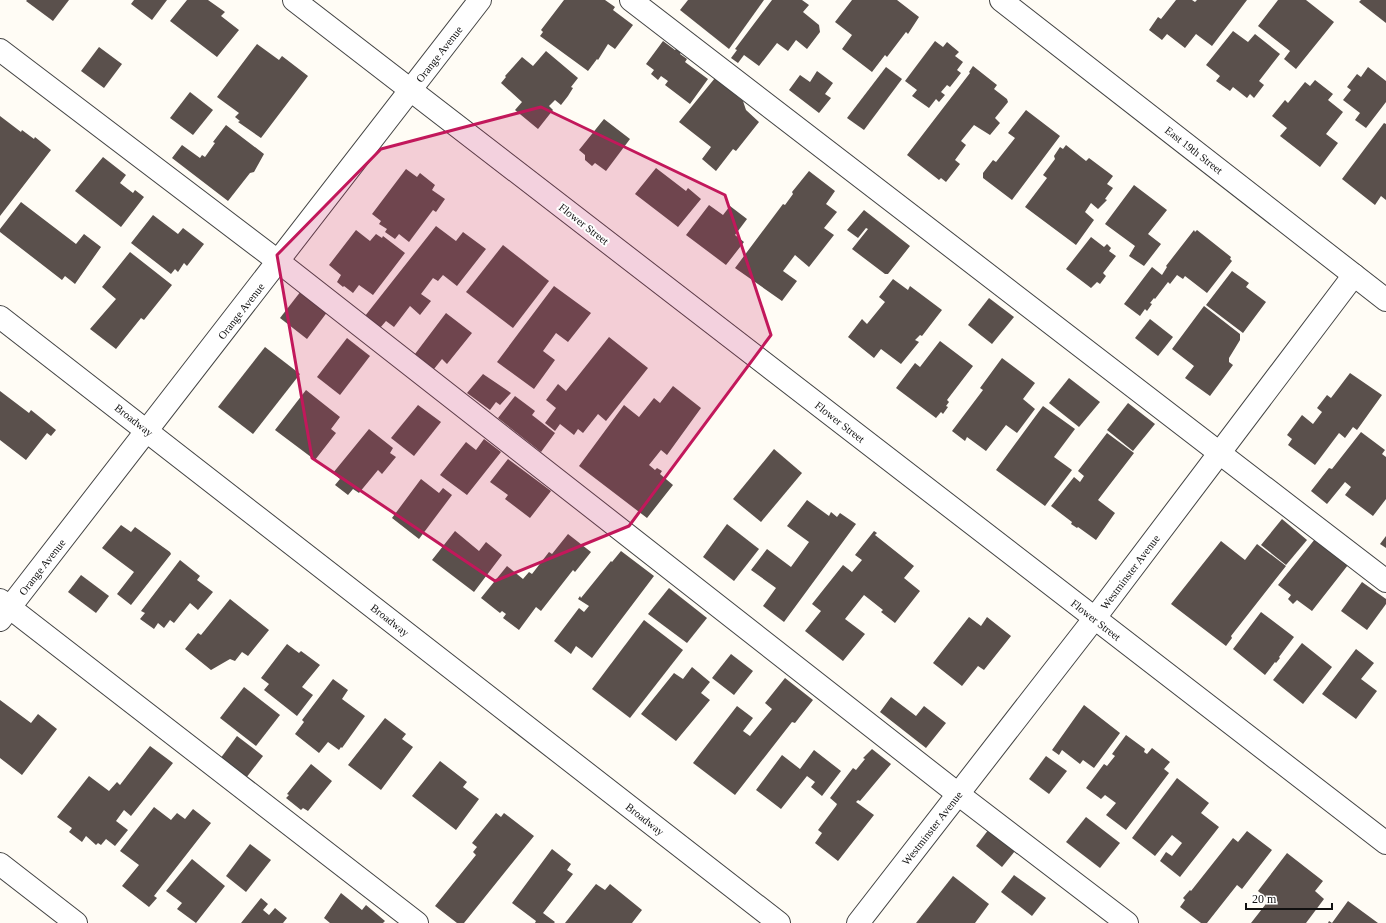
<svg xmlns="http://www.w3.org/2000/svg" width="1386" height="923" viewBox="0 0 1386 923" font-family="'Times New Roman',serif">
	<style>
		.building { fill: #5a504c }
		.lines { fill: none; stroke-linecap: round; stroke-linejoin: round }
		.minor-casing { stroke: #444; stroke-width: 24 }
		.minor { stroke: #fff; stroke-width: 22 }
		.marked { fill: #c2185b; fill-opacity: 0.2; stroke: #c2185b; stroke-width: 3; stroke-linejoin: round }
		.labels { text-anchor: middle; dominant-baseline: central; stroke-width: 4; stroke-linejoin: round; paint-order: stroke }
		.street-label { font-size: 11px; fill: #111; stroke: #fff }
	</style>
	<rect width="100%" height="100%" fill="#fffcf5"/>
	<!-- building -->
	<g class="building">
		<path d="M27,0H69L53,21L26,1Z"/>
		<path d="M134,0H167L152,20L131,4Z"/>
		<path d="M187,0H208L225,12L221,16L239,30L217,57L170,21Z"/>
		<path d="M564,0H605L615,7L613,10L633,25L615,49L608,44L598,60L597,59L588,71L540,36L543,32L541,30Z"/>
		<path d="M688,0H764L729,49L680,10Z"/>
		<path d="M772,0H802L809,5L803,12L819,25L820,32L807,49L796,40L788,51L777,43L759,66L744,55L738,63L731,58L737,50L735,49Z"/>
		<path d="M852,0H897L919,17L908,34L906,32L887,57L885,55L872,72L842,49L852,35L835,22Z"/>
		<path d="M1176,0H1192L1195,2L1197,0H1247L1212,46L1196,34L1185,48L1167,34L1162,40L1149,30L1158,17L1161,19Z"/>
		<path d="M1278,0H1306L1334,22L1296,69L1284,59L1290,51L1258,26Z"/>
		<path d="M1361,0H1386V23L1359,2Z"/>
		<path d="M1233,31L1248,42L1255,34L1280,54L1259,81L1264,85L1254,98L1250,94L1247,98L1233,87L1230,91L1216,81L1220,76L1206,65Z"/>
		<path d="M663,41L675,50L678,47L682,51L680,54L687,59L685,62L708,79L690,104L665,85L668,81L661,76L658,80L651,74L654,70L646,64Z"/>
		<path d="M935,41L943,47L947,42L959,52L955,56L963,62L957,70L961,73L950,87L947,85L941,92L945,95L939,102L936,99L929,108L912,96L917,90L905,81Z"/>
		<path d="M257,44L279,60L282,56L308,76L261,138L238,122L240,121L235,117L239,113L217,97Z"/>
		<path d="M99,47L122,64L104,88L81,71Z"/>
		<path d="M546,51L578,78L571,87L573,88L568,96L561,105L555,100L549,106L553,110L538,129L515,110L522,102L501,83L506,77L505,76L522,57L533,66Z"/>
		<path d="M973,66L997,85L994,89L1007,99L1008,102L995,118L1000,123L990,135L974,125L961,141L966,145L955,160L960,164L946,182L941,178L939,180L907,155L970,73L969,72Z"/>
		<path d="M886,67L902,79L864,130L847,118Z"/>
		<path d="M1368,67L1386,81V102L1366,128L1355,120L1360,113L1343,100L1351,90L1347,87L1357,74L1361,77Z"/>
		<path d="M817,71L833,83L825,94L831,98L819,113L789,90L800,75L810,82Z"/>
		<path d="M715,78L743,101L746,110L759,122L736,151L733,149L716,171L702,159L711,147L679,122Z"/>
		<path d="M1315,80L1333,94L1328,100L1343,112L1326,134L1338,143L1320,167L1280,136L1287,128L1272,116L1285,100L1288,103L1305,82L1310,86Z"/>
		<path d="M190,92L213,110L193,135L170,118Z"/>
		<path d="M1026,110L1060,136L1012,200L983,178V173L993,160L996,162L1015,138L1008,133Z"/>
		<path d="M0,116L21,132L22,130L34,139L35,137L51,150L0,216Z"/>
		<path d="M604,119L630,139L606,171L595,163L592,166L585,160V155L579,150Z"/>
		<path d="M1384,123L1386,124V200L1381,196L1375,205L1342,179Z"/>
		<path d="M226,125L264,154L254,172L250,173L228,201L172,158L182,145L200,158L202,155L205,157L215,143L213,142Z"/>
		<path d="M1066,145L1086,161L1089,158L1113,176L1107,184L1113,188L1105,199L1107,200L1098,209L1091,203L1085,212L1094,220L1076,245L1025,207L1047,178L1043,175L1055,159L1054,156L1060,147L1063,149Z"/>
		<path d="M103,157L126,175L120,183L133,193L135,190L144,197L121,227L75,191Z"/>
		<path d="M656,168L686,191L688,188L701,199L678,227L635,194Z"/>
		<path d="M406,169L417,177L420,173L435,185L432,190L445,199L436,212L433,210L409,242L399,234L395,239L385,232L387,229L379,224L381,221L372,214Z"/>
		<path d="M809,171L835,191L826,204L837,212L824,228L834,235L809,267L795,255L783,271L797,281L782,301L735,268L783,204L785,205L793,194L792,192Z"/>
		<path d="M1134,185L1167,210L1148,234L1161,244L1144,266L1129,256L1135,246L1105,224Z"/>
		<path d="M21,202L76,244L84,234L101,247L75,284L65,276L62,280L0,232V229Z"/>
		<path d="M709,205L723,215L730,206L747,219L735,235L744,242L726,265L686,235Z"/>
		<path d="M864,210L910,246L888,274H885L852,249L868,229L866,228L858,238L847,230Z"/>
		<path d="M153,215L178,234L183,228L204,244L187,266L184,263L178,272L175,269L171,274L131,243Z"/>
		<path d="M436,226L456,241L463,232L486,249L457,286L443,275L438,281L433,278L421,294L431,301L420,315L410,306L394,327L386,321L380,328L365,316Z"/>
		<path d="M356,230L370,241L376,234L382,238L383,236L405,253L373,295L359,285L353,293L344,286L343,287L337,282L341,275L329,265Z"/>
		<path d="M1194,230L1195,232L1197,230L1231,257L1230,259L1232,261L1207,293L1185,276L1183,279L1177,275L1170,284L1168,282L1155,299L1154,298L1150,303L1152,304L1147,311L1145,309L1140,316L1124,304L1152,267L1162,275L1167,267L1166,266Z"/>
		<path d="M1091,237L1104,247L1107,244L1111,248L1109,251L1116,256L1103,273L1106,276L1100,284L1097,282L1091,288L1066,269Z"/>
		<path d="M503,245L549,281L513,328L466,292Z"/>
		<path d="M130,252L172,285L144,320L141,318L116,349L90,329L116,299L102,287Z"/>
		<path d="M1232,271L1249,283L1246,287L1266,302L1243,333L1206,305Z"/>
		<path d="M893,279L908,290L910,286L942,310L922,336L920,335L915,340L919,342L901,364L881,349L874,358L848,337L862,319L867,324L885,302L879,297Z"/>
		<path d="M554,286L591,313L568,342L556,333L543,351L555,360L534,389L497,362Z"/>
		<path d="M301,291L328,311L307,339L280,318Z"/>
		<path d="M989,298L1014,317L992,344L968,325Z"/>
		<path d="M1204,306L1240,334V340L1229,358V362L1233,365L1210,396L1185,378L1194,366L1172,349Z"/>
		<path d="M446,313L472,333L447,364L442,359L434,369L415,354Z"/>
		<path d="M1150,319L1173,337L1158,356L1135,338Z"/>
		<path d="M609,337L648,368L606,421L598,414L583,433L578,429L574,435L560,424L555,431L545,423L556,408L546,400L558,384L566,391Z"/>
		<path d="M347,338L370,356L340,395L317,377Z"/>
		<path d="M940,341L973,366L947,400L949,402L946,406L948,407L943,414L941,412L936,418L896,388L915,363L920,367Z"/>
		<path d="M265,347L300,374L253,434L218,407Z"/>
		<path d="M1002,358L1035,383L1023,399L1035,409L1017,433L1006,425L986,451L967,437L965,441L952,431L983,390L980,388Z"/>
		<path d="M1350,373L1382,395L1357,430L1353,427L1345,438L1339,433L1315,465L1288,445L1292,439L1287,435L1302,415L1313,424L1322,412L1317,408L1327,395L1331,398Z"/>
		<path d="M483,374L511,393L500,405L496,402L490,410L467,393Z"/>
		<path d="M1069,378L1100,402L1079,427L1049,403Z"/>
		<path d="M673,386L701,408L667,455L661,450L649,465L655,470L657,468L662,471L660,474L673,485L647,518L579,466L624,405L639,417L654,398L660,403Z"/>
		<path d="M306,390L340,417L331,429L336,433L315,460L275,430Z"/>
		<path d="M0,391L29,413L31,410L56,430L51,436L47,433L26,460L0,440Z"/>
		<path d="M515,396L535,411L532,415L555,433L541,452L498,418Z"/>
		<path d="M1128,403L1155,424L1133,451L1107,430Z"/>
		<path d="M418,405L441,422L414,456L391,438Z"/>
		<path d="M1043,406L1075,429L1054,457L1072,470L1045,506L996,470Z"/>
		<path d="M369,429L393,448L390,453L396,457L382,474L378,470L359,493L353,489L348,495L335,485L340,479L333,473Z"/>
		<path d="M1361,432L1385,450L1382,454L1386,457V499L1373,516L1345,495L1351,487L1345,482L1327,504L1311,491L1329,468L1332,469Z"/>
		<path d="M1107,433L1134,453L1098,500L1115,513L1096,540L1078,527L1077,528L1071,524L1072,522L1051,506L1074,477L1080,482L1084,476L1078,471Z"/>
		<path d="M484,439L501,452L467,495L440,475L466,442L476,450Z"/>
		<path d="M774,449L802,473L761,522L733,499Z"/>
		<path d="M508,459L551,491L530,518L505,499L508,495L490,482Z"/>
		<path d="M421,479L439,493L443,488L452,495L419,539L392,518Z"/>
		<path d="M807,500L829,516L831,512L837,517L840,513L856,524L784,622L763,606L776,588L751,570L767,549L791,567L809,542L787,526Z"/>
		<path d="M1282,519L1307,540L1286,565L1261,545Z"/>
		<path d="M727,524L759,549L734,581L703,557Z"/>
		<path d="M121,525L131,532L135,527L170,552L171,554L131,605L117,594L134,572L102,548Z"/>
		<path d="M455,531L479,551L486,542L502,555L474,592L432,560Z"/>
		<path d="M874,531L877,533L875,535L914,566L904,578L920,591L895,623L881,612L883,610L864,595L845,619L865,634L843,661L805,631L821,611L812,604L843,565L852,572L862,560L855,555Z"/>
		<path d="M568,534L591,552L575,572L573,570L541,611L536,607L519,630L503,618L506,614L502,611L500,613L481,598L507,566L523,579L529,572L532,574L549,552L552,554Z"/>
		<path d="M1386,536V548L1380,544Z"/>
		<path d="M1315,539L1348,565L1312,611L1297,600L1293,604L1288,599L1291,595L1278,585Z"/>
		<path d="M1221,541L1245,560L1257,544L1286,566L1231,636L1232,638L1226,646L1171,604Z"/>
		<path d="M621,551L654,576L592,658L576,646L571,654L554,641L579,608L584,612L589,606L578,599L580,596L581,598L611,561L612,562Z"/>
		<path d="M180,560L200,576L197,580L213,592L198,610L190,603L174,623L170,620L164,628L158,623L154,629L140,619L145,613L141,611Z"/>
		<path d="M81,575L109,596L96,613L68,592Z"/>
		<path d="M1362,582L1386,599V604L1367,630L1341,611Z"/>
		<path d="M669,588L707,618L687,643L648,614Z"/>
		<path d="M230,599L269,630L248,656L242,652L235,661L230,659L211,670L185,649L198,633L201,635Z"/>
		<path d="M1261,612L1294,637L1279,657L1280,658L1276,663L1275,662L1265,675L1233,649Z"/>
		<path d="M969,617L981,626L987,617L1011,636L984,670L978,666L962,686L933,663Z"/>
		<path d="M644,620L683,650L630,718L592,689Z"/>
		<path d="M1302,643L1332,667L1303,704L1273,680Z"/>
		<path d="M287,644L299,653L301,651L320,665L302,687L313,695L297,716L264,690L269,684L261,678Z"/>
		<path d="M1356,649L1374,663L1361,679L1377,691L1356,719L1322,694Z"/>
		<path d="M731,654L753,671L734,695L712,678Z"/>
		<path d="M692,667L710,682L701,693L710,700L676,741L641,714L674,673L683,679Z"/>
		<path d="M785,678L813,700L795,723L792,722L735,795L693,763L737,706L753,718L743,731L750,736L772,709L765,703Z"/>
		<path d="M333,679L348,690L342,699L365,716L342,748L341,747L339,750L328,742L319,753L295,734L304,722L302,720Z"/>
		<path d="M244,687L280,715L256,746L220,718Z"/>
		<path d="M891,697L916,716L924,706L946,723L926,748L880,712Z"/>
		<path d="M0,700L31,723L38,714L57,729L22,775L0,758Z"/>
		<path d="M1084,705L1120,733L1094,768L1083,760L1080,764L1062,750L1059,755L1052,750Z"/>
		<path d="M385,718L406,734L402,739L413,747L381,790L348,765Z"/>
		<path d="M1126,735L1145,749L1144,752L1147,754L1152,748L1170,762L1164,769L1169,773L1126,830L1106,815L1116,803L1105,795L1101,799L1086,788L1104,764L1107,766L1115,756L1112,754Z"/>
		<path d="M237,736L263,756L246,778L220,759Z"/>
		<path d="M150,746L173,763L131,816L124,810L116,821L128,830L115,846L106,839L101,845L98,843L96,845L86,836L82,842L69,832L72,828L57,817L89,776L109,791L117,782L120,785Z"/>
		<path d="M872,749L891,764L860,801L858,800L856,802L874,815L838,861L815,843L822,833L818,830L836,806L837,804L830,798L853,768L856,770L865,759L863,758Z"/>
		<path d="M814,750L841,771L822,796L811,787L815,782L807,776L781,809L756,790L782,755L800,769Z"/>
		<path d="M1046,756L1067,771L1049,794L1029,779Z"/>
		<path d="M440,761L467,782L463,787L479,799L456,830L412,796Z"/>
		<path d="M311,764L332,781L308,811L303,808L301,810L286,798L289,795L287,794Z"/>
		<path d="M1177,778L1209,803L1201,813L1219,827L1180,877L1160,861L1166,852L1172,856L1182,843L1172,835L1155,856L1132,838Z"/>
		<path d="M154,807L171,820L177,813L185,819L193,809L211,823L154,896L157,898L149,907L122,886L139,865L120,851Z"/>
		<path d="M496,813L501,817L504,813L534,836L464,923H457L435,906L476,855L473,852L477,847L472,843Z"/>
		<path d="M1086,817L1120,843L1100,868L1066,842Z"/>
		<path d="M992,825L1019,846L1002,867L976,846Z"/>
		<path d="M1247,831L1272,850L1242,889L1237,885L1207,923H1201L1180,907L1185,900L1183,898L1190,890L1191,891L1233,838L1238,842Z"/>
		<path d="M250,844L271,860L246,892L226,876Z"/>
		<path d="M552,849L571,864L567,870L573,874L543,913L555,922L554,923H535L536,921L512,903Z"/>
		<path d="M1287,853L1323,881L1315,891L1324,899L1306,923H1251L1269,900L1258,891Z"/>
		<path d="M192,859L225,886L196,923L177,909L182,903L166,891Z"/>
		<path d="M1014,875L1046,898L1032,916L1001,892Z"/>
		<path d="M953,876L989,904L975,923H916Z"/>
		<path d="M596,884L605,890L610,884L642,910L632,923H565Z"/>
		<path d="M341,893L362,910L366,905L385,921L383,923H330L324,918Z"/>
		<path d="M261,898L268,904L263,910L269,915L275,908L287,918L283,923H241Z"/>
		<path d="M1348,901L1378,923H1328L1329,921L1332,923Z"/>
	</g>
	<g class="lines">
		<defs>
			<g id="minor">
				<path d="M294,0L1386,843"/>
				<path d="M631,0L1386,581"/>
				<path d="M1001,0L1386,300"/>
				<path d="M0,50L279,262L958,794L1127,923"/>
				<path d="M0,317L779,923"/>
				<path d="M0,600L417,923"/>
				<path d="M0,620L480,0"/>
				<path d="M0,864L76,923"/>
				<path d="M858,923L1094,619L1354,275"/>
			</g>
		</defs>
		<!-- minor casing -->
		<use href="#minor" class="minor-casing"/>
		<!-- minor -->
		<use href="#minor" class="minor"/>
	</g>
	<!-- marked area -->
	<path class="marked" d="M541,107L725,195L771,335L629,526L495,581L312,458L277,255L381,149Z"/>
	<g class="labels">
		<!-- street labels -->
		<g class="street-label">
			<text transform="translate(439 54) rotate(-52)">Orange Avenue</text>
			<text transform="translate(1194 150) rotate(38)">East 19th Street</text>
			<text transform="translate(584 224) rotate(38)">Flower Street</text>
			<text transform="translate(241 311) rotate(-52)">Orange Avenue</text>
			<text transform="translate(134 420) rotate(38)">Broadway</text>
			<text transform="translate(840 422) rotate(38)">Flower Street</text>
			<text transform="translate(42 567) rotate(-52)">Orange Avenue</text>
			<text transform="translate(1130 572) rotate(-53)">Westminster Avenue</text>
			<text transform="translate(390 620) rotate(38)">Broadway</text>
			<text transform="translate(1096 620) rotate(38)">Flower Street</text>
			<text transform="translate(645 819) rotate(38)">Broadway</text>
			<text transform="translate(932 828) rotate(-52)">Westminster Avenue</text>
		</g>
	</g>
	<!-- scale -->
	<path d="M1246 903v6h86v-6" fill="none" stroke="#111111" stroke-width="2"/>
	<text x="1252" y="903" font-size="12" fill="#111111" stroke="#ffffff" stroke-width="3" paint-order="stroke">20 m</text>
</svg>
